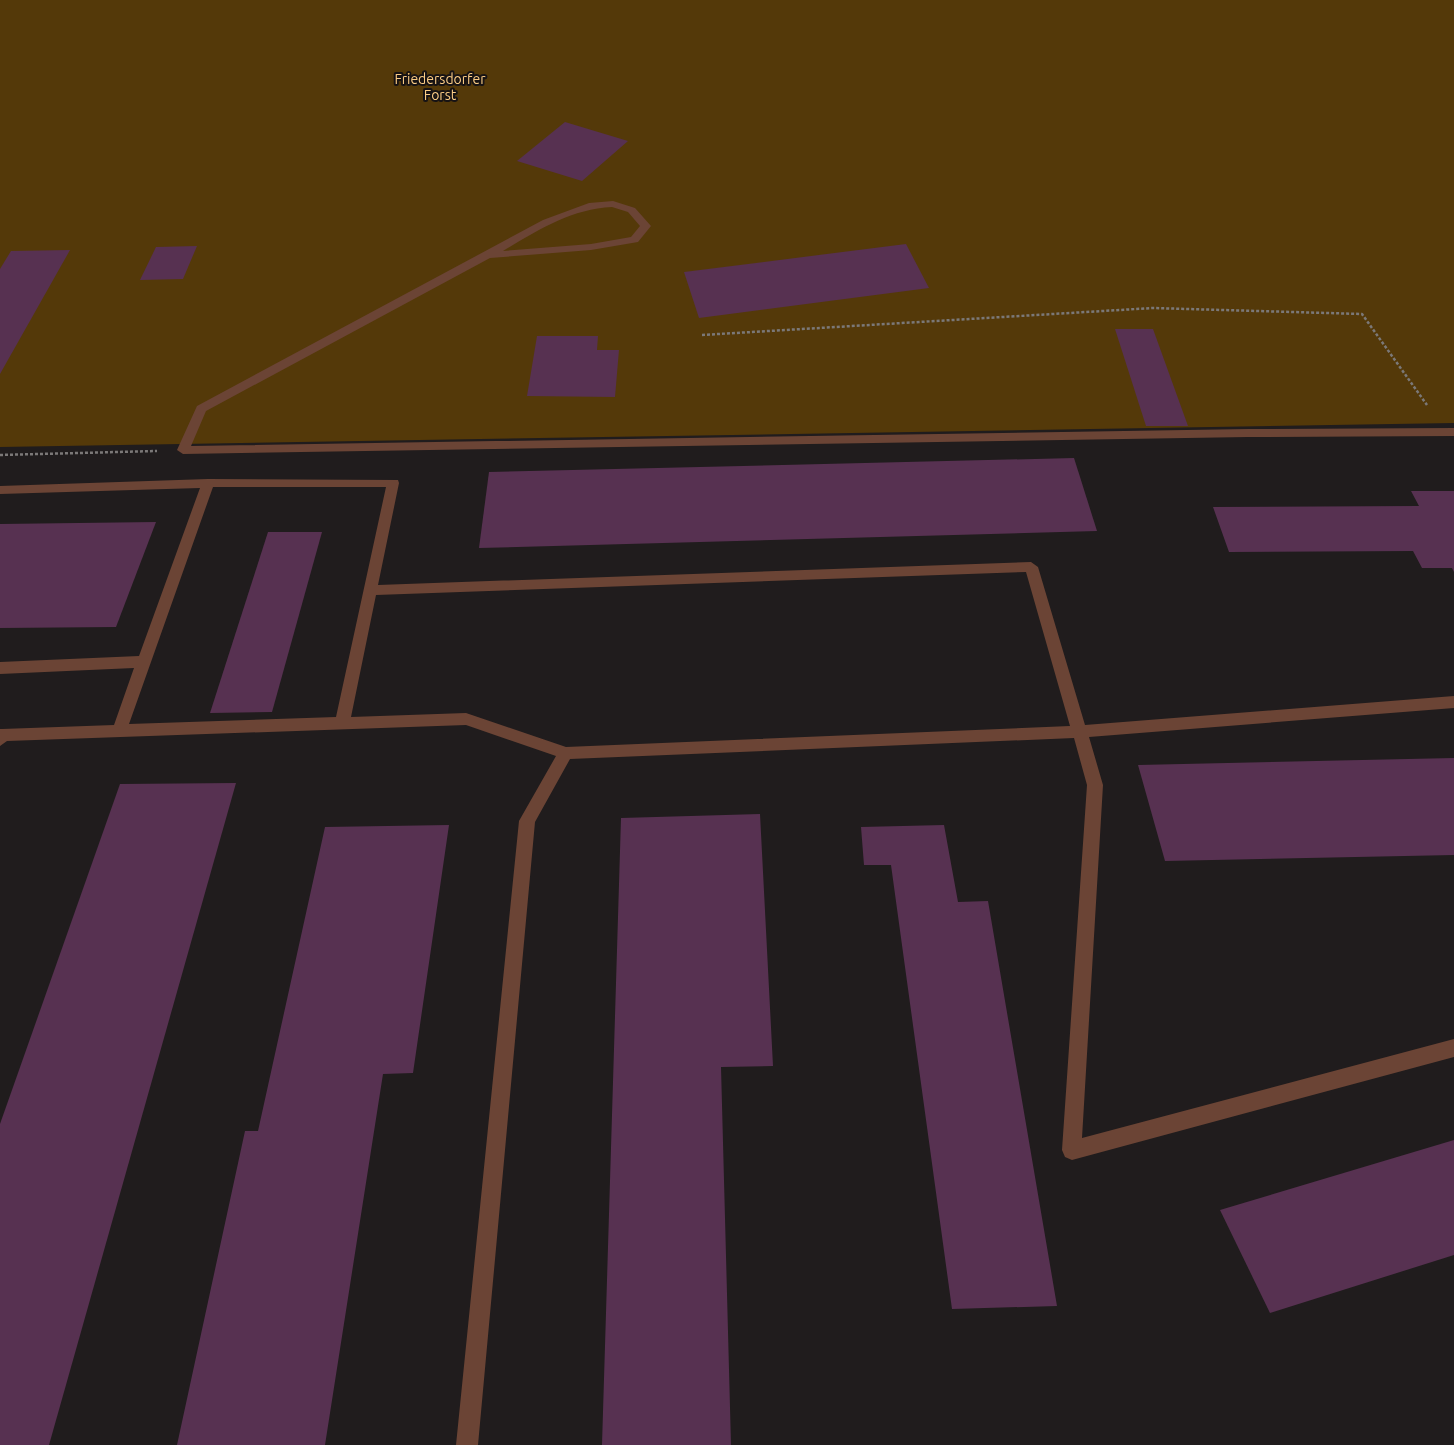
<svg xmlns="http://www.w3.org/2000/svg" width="1454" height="1445" viewBox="0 0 1454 1445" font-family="Ubuntu,sans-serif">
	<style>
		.green { fill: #543909 }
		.building { fill: #573151 }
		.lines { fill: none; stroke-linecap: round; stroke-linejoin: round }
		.path { stroke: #7b7878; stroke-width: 2.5; stroke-dasharray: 3 2; stroke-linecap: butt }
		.minor { fill: #6b4435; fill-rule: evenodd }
		.labels { text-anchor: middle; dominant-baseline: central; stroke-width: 4; stroke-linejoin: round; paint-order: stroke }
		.far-park-label { font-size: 14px; fill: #fbcc85; stroke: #171314 }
	</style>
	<rect width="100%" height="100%" fill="#201c1d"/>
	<!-- green -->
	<path class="green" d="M0,0H1454V423L0,447Z"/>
	<!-- building -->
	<g class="building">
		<path d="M565,122L628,141L582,181L517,161Z"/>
		<path d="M906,244L929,288L699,318L684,272Z"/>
		<path d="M197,246L183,279L140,280L156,247Z"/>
		<path d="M70,250L0,374V269L11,251Z"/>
		<path d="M1115,329H1153L1188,426H1146Z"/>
		<path d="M537,336H598L597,350H619L615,397L527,396Z"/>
		<path d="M1074,458L1097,531L479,548L489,472Z"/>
		<path d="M1411,491H1454V572L1452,568H1422L1413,551L1229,552L1213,507L1419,506Z"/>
		<path d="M156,522L116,627L0,628V524Z"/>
		<path d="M268,532H322L272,712L210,713Z"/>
		<path d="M1454,758V855L1165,861L1138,765Z"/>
		<path d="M236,783L49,1445H0V1124L120,784Z"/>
		<path d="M760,814L773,1066L721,1067L731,1445H602L621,818Z"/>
		<path d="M449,825L413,1073L383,1074L325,1445H177L245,1131H258L325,827Z"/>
		<path d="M944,825L958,902L988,901L1057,1306L952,1309L891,865H864L861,827Z"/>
		<path d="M1454,1140V1255L1270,1313L1220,1210Z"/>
	</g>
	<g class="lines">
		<!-- path -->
		<g class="path">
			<path d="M702,335L1153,308L1362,314L1427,405"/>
			<path d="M0,455L157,451"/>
		</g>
		<!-- minor -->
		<g class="minor">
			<path d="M613,201L635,208L651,226L638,242L591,250L490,258L206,411L191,446L1248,429L1454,428V436L1248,437L183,454L177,450L197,406L543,220L589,203ZM612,207L628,212L640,226L631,237L591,244L503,251C538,230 571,209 612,207Z"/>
			<path d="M208,479L398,480L399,483L378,585L1031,562L1038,567L1085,725L1454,696V708L1089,737L1103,785L1082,1138L1454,1039V1057L1072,1160L1065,1157L1062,1150L1087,785L1074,738L570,759L535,822L478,1445H456L519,821L556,756L466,725L7,741L0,746V729H2L114,725L134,668L0,674V662L139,656L200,488L0,494V486ZM213,487H386L336,717L129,724ZM1026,572L1070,726L566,747L466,713L351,717L376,595Z"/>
		</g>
	</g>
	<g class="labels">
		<!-- far-park labels -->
		<g class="far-park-label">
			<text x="440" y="79">Friedersdorfer<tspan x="440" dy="16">Forst</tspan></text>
		</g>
	</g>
</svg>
